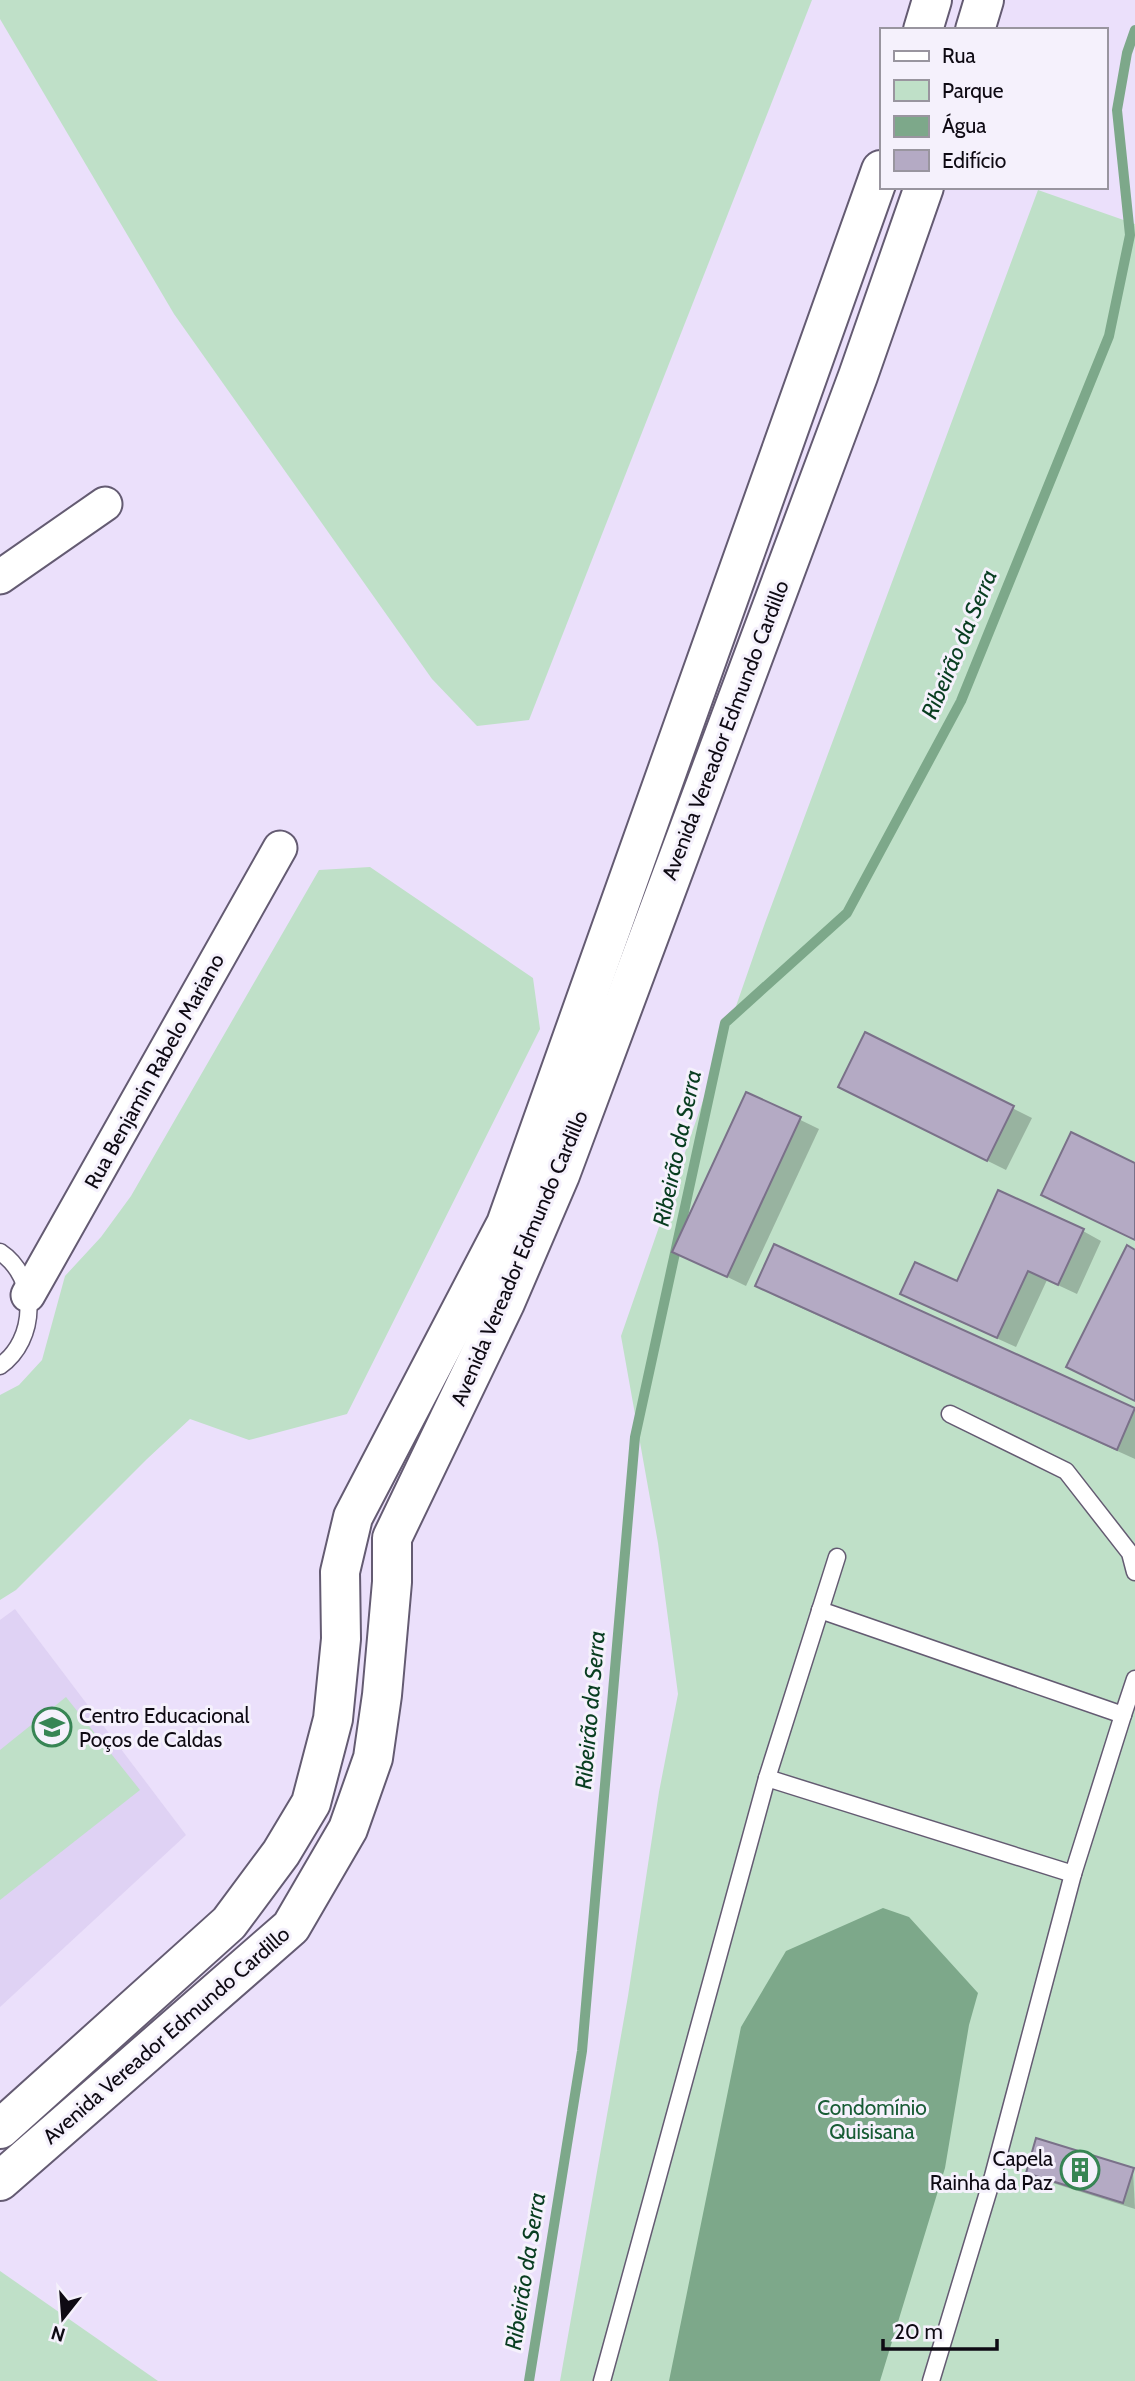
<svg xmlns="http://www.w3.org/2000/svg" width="1135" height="2381" viewBox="0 0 1135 2381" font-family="Cabin,sans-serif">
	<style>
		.built { fill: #dfd2f4 }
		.green { fill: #bfe0c8 }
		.water { fill: #7da88a }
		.shadow { fill: #0003 }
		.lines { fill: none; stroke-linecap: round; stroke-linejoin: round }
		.stream { stroke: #7da88a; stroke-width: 10 }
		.building { fill: #b4aac4; stroke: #7a7189; stroke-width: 2 }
		.lane-casing { stroke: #645b72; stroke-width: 19 }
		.street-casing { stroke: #645b72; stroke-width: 37 }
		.primary-casing { stroke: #645b72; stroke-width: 42 }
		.lane { stroke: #fff; stroke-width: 16 }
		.street { stroke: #fff; stroke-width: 33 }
		.primary { stroke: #fff; stroke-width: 38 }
		.labels { text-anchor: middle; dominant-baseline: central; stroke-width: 6; stroke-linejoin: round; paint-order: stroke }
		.street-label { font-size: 21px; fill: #0e0a13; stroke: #f5f1fc }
		.poi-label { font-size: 21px; fill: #0e0a13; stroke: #f5f1fc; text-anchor: start }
		.park-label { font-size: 21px; fill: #185c35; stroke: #f5f1fc }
		.water-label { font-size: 23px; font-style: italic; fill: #083d20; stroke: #f5f1fc }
	</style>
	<rect width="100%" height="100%" fill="#ebe0fb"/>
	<!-- built -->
	<path class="built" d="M15,1609L186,1835L0,2007V1620Z"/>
	<!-- green -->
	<g class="green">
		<path d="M0,0H812L529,720L477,726L432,679L174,314L0,19Z"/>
		<path d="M1038,190L1135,224V2381H560L628,1996L659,1792L678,1694L658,1543L621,1336L765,923Z"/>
		<path d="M370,867L533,978L540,1029L347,1414L249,1440L190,1419L147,1459L16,1590L0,1600V1395L19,1385L42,1360L65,1276L101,1237L131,1196L319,870Z"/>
		<path d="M66,1697L140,1790L0,1900V1750Z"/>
		<path d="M0,2271L158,2381H0Z"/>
	</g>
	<!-- water -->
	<path class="water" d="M883,1908L909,1917L978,1993L969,2025L945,2168L880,2381H669L741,2027L786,1951Z"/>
	<!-- shadow -->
	<g class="shadow">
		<path d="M866,1034L1032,1118L1006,1170L859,1097Z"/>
		<path d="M747,1094L819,1129L746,1286L674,1251Z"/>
		<path d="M1083,1231L1101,1241L1077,1294L1047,1280L1016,1347L921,1304L903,1293L957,1283Z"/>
		<path d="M774,1246L1135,1410V1459L775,1296L757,1286Z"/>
		<path d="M1133,2170L1135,2209L1040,2179L1028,2172Z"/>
	</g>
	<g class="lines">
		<!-- stream -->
		<path class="stream" d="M529,2381L582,2051L635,1437L725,1023L847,913L961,701L1109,336L1130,235L1117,110L1127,53L1135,30"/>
	</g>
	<!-- building -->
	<g class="building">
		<path d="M865,1032L1014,1106L987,1161L838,1087Z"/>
		<path d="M746,1092L801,1117L727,1277L672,1252Z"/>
		<path d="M1071,1132L1135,1163V1240L1041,1195Z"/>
		<path d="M998,1190L1084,1229L1058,1285L1028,1271L997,1338L900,1294L915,1262L957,1281Z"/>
		<path d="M774,1244L1135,1408L1117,1450L755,1286Z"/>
		<path d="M1127,1245L1135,1250V1401L1066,1367Z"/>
		<path d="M1036,2138L1134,2168L1123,2203L1026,2173Z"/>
	</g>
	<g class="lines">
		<defs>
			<g id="lane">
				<path d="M0,1252C39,1278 37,1340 0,1366"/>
				<path d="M950,1414L1066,1471L1130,1553L1135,1572"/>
				<path d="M820,1610L1123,1715L1073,1874L993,2176L931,2381"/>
				<path d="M1123,1715L1135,1679"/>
				<path d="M767,1778L1073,1874"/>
				<path d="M602,2381L767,1778L837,1557"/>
			</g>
			<g id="street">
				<path d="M0,577L105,504"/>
				<path d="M28,1295L280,848"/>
			</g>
			<g id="primary">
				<path d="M923,30L932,0"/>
				<path d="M975,30L984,0"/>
				<path d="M0,2129L229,1923L281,1853L311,1803L333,1719L341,1639L340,1572L353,1517L506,1224L881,170"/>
				<path d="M0,2181L291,1927L348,1829L373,1758L382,1695L392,1582V1538L505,1303L560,1175L858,376L924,187"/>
			</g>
		</defs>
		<!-- lane casing -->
		<use href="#lane" class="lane-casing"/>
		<!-- street casing -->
		<use href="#street" class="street-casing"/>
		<!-- primary casing -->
		<use href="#primary" class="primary-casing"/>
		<!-- lane -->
		<use href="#lane" class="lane"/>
		<!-- street -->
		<use href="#street" class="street"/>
		<!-- primary -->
		<use href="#primary" class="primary"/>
	</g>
	<!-- icons -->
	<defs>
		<symbol id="school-ring" viewBox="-11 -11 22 22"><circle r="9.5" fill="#f5f1fc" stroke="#378554" stroke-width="1.5"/><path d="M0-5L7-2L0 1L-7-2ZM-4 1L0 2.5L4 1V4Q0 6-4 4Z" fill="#378554"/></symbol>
		<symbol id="building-ring" viewBox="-11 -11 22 22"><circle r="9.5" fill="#f5f1fc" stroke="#378554" stroke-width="1.5"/><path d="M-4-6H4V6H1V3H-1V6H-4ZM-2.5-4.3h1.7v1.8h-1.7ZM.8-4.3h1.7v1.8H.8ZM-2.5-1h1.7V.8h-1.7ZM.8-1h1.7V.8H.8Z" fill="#378554"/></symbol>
	</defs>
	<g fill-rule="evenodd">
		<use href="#school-ring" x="30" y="1705" width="44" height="44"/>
		<use href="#building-ring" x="1058" y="2148" width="44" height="44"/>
	</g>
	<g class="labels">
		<!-- street labels -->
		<g class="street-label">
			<text transform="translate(725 730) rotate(-69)">Avenida Vereador Edmundo Cardillo</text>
			<text transform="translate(154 1071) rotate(-61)">Rua Benjamin Rabelo Mariano</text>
			<text transform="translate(519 1258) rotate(-67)">Avenida Vereador Edmundo Cardillo</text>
			<text transform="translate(166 2035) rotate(-41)">Avenida Vereador Edmundo Cardillo</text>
		</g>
		<!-- poi labels -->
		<g class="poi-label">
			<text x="79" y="1715">Centro Educacional<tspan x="79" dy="24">Poços de Caldas</tspan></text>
			<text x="1053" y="2158" text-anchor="end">Capela<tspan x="1053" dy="24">Rainha da Paz</tspan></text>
		</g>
		<!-- park labels -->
		<g class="park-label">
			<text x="872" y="2107">Condomínio<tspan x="872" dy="24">Quisisana</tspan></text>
		</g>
		<!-- water labels -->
		<g class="water-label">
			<text transform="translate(959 644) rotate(-67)">Ribeirão da Serra</text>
			<text transform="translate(677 1148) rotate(-78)">Ribeirão da Serra</text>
			<text transform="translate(590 1710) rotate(-85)">Ribeirão da Serra</text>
			<text transform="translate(525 2271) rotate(-81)">Ribeirão da Serra</text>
		</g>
	</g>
	<!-- legend -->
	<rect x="880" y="28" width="228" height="161" fill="#f5f1fc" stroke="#99959f" stroke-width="2"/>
	<rect x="894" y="51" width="35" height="10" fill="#ffffff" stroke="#99959f" stroke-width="2"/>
	<text x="942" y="63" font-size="21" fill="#0e0a13">Rua</text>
	<rect x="894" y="80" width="35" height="21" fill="#bfe0c8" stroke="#99959f" stroke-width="2"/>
	<text x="942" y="98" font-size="21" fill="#0e0a13">Parque</text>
	<rect x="894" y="116" width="35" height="21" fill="#7da88a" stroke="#99959f" stroke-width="2"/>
	<text x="942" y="133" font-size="21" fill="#0e0a13">Água</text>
	<rect x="894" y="150" width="35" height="21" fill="#b4aac4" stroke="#99959f" stroke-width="2"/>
	<text x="942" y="168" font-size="21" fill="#0e0a13">Edifício</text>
	<!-- north arrow -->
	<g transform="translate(63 2318) rotate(197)" stroke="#f5f1fc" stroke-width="5" paint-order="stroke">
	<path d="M0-5L12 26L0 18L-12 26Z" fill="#0e0a13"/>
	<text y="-10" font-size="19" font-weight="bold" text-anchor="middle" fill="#0e0a13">N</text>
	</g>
	<!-- scale -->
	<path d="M883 2339v10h114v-10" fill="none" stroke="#0e0a13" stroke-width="3.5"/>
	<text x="894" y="2339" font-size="21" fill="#0e0a13" stroke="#f5f1fc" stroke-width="5" paint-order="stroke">20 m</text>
</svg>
